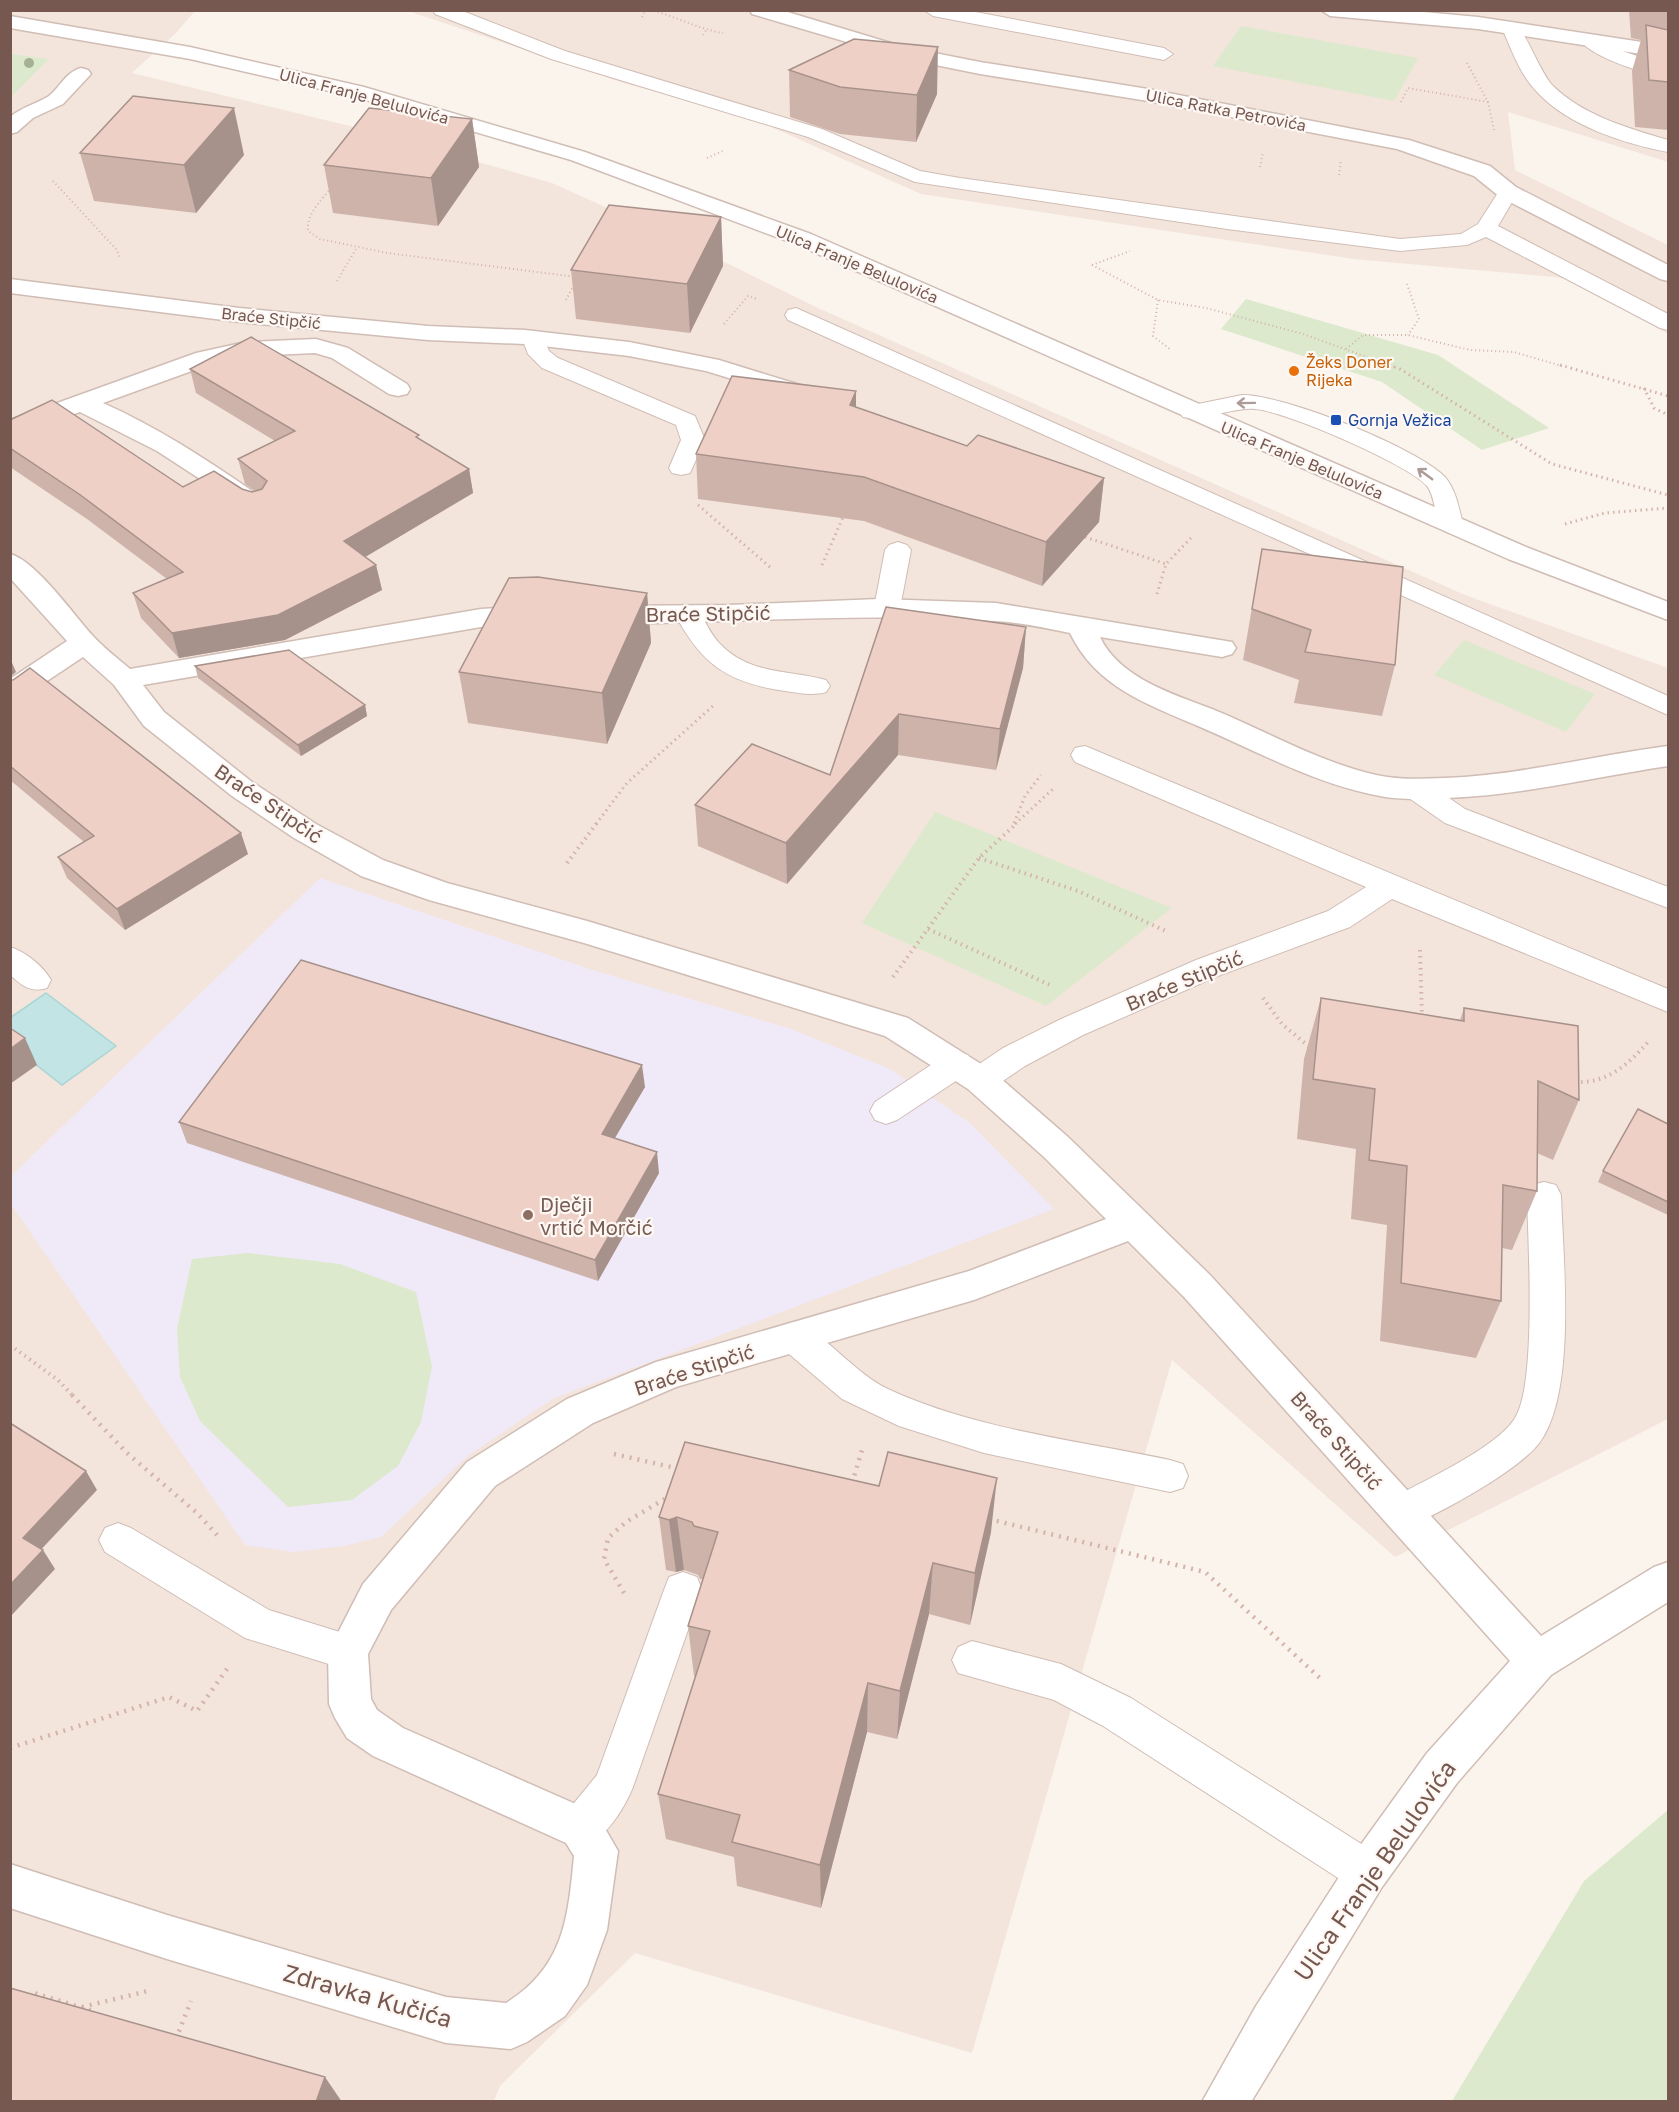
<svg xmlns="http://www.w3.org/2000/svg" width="1679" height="2112" viewBox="0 0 1679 2112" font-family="'Golos Text',sans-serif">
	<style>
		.residential { fill: #f3e5dc }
		.education { fill: #f0e9f8 }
		.green { fill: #dce9cc }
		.water { fill: #c2e4e4; stroke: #a9d5d5; stroke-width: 1.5 }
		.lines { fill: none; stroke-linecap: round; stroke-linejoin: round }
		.service-casing { stroke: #d0bdb5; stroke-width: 2 }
		.minor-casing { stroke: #d0bdb5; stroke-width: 3 }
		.path-far3 { stroke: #d4b3a9; stroke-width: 2; stroke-dasharray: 1 3; stroke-linecap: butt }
		.path-far2 { stroke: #d4b3a9; stroke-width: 3; stroke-dasharray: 1.5 4; stroke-linecap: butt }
		.path-far1 { stroke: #d4b3a9; stroke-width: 4; stroke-dasharray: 1.5 4.5; stroke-linecap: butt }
		.path { stroke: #d4b3a9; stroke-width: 4.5; stroke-dasharray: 2 6; stroke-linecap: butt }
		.service { fill: #fff; fill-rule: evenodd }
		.minor { fill: #fff; fill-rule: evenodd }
		.path-bridge { stroke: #d4b3a9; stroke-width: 2; stroke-dasharray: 1 3; stroke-linecap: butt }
		.tree { fill: #a5b193 }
		.wall { fill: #ceb3ab }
		.shaded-wall { fill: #a7928b }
		.building { fill: #efd0c7; stroke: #a7928b; stroke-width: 1.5 }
		.oneway { stroke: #ad9b97 }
		.food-dot { fill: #e8710a; stroke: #fef8f4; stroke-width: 2 }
		.transit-dot { fill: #1a4fb4; stroke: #fef8f4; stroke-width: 2 }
		.education-dot { fill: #8d6e63; stroke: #fef8f4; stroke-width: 2 }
		.labels { text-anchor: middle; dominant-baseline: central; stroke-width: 4.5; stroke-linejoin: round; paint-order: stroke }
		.far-street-label { font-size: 16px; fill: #765851; stroke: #fef8f4 }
		.far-food-label { font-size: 16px; fill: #c56008; stroke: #fef8f4; text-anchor: start }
		.far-transit-label { font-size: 16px; fill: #164399; stroke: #fef8f4; text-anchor: start }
		.street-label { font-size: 20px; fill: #765851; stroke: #fef8f4 }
		.education-label { font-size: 20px; fill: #785e54; stroke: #fef8f4; text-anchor: start }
		.near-street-label { font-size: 24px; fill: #765851; stroke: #fef8f4 }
	</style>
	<rect width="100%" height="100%" fill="#fbf4ed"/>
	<!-- residential -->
	<g class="residential">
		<path d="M11,11H195L176,33L132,73L354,127L552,183L696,248L818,308L1465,595L1668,668V1419L1395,1557L1172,1360L972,2053L635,1953L500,2086L494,2101L11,2102Z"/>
		<path d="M408,11H1668V162L1508,112L1515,170L1668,245V334L1565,278L1354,259L921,194L745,115L627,84Z"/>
	</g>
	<!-- education -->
	<path class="education" d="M320,878L593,970L791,1029L890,1069L970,1123L1054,1209L552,1399L468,1456L381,1537L344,1546L292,1552L245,1545L11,1204L10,1177Z"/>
	<!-- green -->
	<g class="green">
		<path d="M1241,26L1418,58L1394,101L1213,66Z"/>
		<path d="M11,54L49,59L11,97L10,54Z"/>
		<path d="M1246,299L1438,355L1549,428L1482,450L1382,382L1221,329Z"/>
		<path d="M1464,640L1595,694L1566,732L1434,675Z"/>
		<path d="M935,812L1172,908L1046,1006L862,923Z"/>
		<path d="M248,1253L340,1264L416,1292L432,1367L421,1422L398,1466L352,1500L288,1507L200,1421L180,1377L177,1329L192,1259Z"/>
		<path d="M1668,1810V2101H1452L1584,1881Z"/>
	</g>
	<!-- water -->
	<path class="water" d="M46,993L116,1046L62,1085L11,1045L10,1018Z"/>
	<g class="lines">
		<defs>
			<g id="service">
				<path d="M433,10H460L565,51L822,129L920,171L960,178L1400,239L1461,234L1478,224L1501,188H1515L1518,192L1498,226L1668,314V330L1660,328L1486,237L1467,245L1400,251L1227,229L915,182L808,137L551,59L435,14Z"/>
				<path d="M924,10H965L1164,48L1173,54L1164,60L933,16Z"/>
				<path d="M1511,22C1525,26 1539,72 1553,86C1584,116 1628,128 1668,140V152C1625,144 1569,126 1538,93C1520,75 1512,51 1502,28Z"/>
				<path d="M1589,34L1620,50L1668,67V79C1647,74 1592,58 1580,40Z"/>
				<path d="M796,308L1668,696V715L788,320L785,315L788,310Z"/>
				<path d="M533,331L541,333L549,351L558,358L695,416L705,440L690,473L681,475L672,473L669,468L681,440L676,425L542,368L528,354L522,338L525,333Z"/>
				<path d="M1242,395C1282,394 1418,448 1445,477C1456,490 1459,508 1463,524L1460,529L1451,532L1442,529C1434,517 1436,498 1427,486C1408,464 1285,411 1255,409C1232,407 1203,422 1183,417L1179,412L1183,407Z"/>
				<path d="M898,542L907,545L911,550L900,608L896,614L887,616L878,614L874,608L885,550L889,545Z"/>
				<path d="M688,606L697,608C705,620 710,634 720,644C750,675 789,670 826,680L830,686L826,692C813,696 799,693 785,691C728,683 701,664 675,614L679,608Z"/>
				<path d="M1085,746L1668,989V1012L1392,899L1350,927L1218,976L1083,1035L1025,1066L991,1089L980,1092L969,1089L964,1080L968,1073L897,1120L886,1124L875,1120L870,1111L875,1102L946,1055L957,1052L968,1055L973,1064L969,1071L1003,1048L1061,1019L1196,960L1328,911L1366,887L1075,762L1071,755L1075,748Z"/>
				<path d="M1416,779L1426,782L1465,809L1668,887V908L1445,823L1406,796L1402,789L1406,782Z"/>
				<path d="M10,947C26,952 43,966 51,980L47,988C30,993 23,986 10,975Z"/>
				<path d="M1544,1182L1556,1185L1561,1195C1563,1258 1577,1391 1540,1442C1519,1471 1436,1516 1402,1529L1389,1524L1383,1512L1389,1500C1421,1482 1497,1448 1515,1418C1537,1383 1528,1241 1527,1195L1532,1185Z"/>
				<path d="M794,1322C826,1333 854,1374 890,1390C978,1430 1077,1440 1170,1460L1183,1464L1188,1476L1183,1488L1170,1492L984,1453L899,1426L842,1399L782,1348L776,1337L782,1326Z"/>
				<path d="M118,1523L131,1528L269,1610L362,1639L367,1652L362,1665L348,1670L245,1638L105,1552L99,1540L105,1528Z"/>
				<path d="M683,1572L697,1577L702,1590L633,1787C623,1811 605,1839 581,1849L566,1843L560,1828L566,1813L597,1775L664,1590L669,1577Z"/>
				<path d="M972,1641L1061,1664L1131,1698L1382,1857L1388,1872L1382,1887L1367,1893L1352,1887L1103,1726L1054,1700L958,1673L952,1660L958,1647Z"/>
			</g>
			<g id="minor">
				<path d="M750,10H781L904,47L980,62L1148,89L1409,140L1490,166L1516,187L1668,265V281L1660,279L1500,197L1474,176L1397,149L1148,101L980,74L901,58L752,14Z"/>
				<path d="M1321,10H1402L1478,17L1668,46V58L1478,29L1330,16Z"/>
				<path d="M10,16L190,47L364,87L585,152L811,234L1526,547L1668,602V620L1508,559L795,244L571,160L359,98L190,59L10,28Z"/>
				<path d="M81,68L88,70L91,74L63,104L33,118L17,132L10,134V117C22,107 36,104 49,96C60,87 66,72 81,68Z"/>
				<path d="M10,279L239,308L428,326L525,330L629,342L719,360L800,385L803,390L800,395L791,397L706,371L629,356L525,344L428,340L239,322L10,293Z"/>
				<path d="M316,339L348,348L407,384L410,389L407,394L398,396L389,394L332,358L315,353L246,356L211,364L103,403C157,427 206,459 255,493L259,498L255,503L246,506L237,503L157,451L80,412L10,436V420L196,353L246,342Z"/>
				<path d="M10,554C35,560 74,615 92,635C103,647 117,658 130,669L481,609L534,606L544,609L548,615L544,621L481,627L143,685L164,712L252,782L316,824L383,860L447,883L587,921L908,1018L992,1071L1068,1137L1210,1275L1541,1636L1654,1567L1668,1562V1602L1551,1675L1457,1783L1382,1887L1251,2102H1202L1256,2006L1352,1857L1427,1753L1510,1661L1184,1297L1128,1241L974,1300L676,1387L593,1423L495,1486L391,1610L368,1654L371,1699L377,1710L403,1728L596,1813L618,1851L607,1930L587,1985L565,2016L527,2042L511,2049L446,2043L167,1959L10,1908V1864L167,1915L446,1997L506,2003C564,1967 568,1918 574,1856L566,1843L373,1756L347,1738L335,1718L329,1704L328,1652L363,1584L467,1462L567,1399L656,1362L969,1271L1106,1219L1044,1157L968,1089L885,1036L584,943L429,900L361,876L294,838L232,796L144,726L114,685L83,657L20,699L10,701V679L67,641L10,578Z"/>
				<path d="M879,599L996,603L1232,642L1236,648L1232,654L1222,657L1100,637C1119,678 1173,694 1212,709C1266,731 1319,762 1376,775C1398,780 1421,779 1444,778C1522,775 1591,756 1668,746V766C1595,777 1523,795 1448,798C1427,799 1406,800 1385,797C1319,786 1259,752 1198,726C1147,704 1096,687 1070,633C1045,628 1019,622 994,621C864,612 733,623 603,624L593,621L589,615L593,609L603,606L729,605Z"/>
			</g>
		</defs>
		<!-- service casing -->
		<use href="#service" class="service-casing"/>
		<!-- minor casing -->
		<use href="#minor" class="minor-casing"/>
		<!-- path-far3 -->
		<g class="path-far3">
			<path d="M650,10C675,16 698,29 723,33"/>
			<path d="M642,17L646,10"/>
			<path d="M703,35L706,30"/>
			<path d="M1467,63L1488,102L1494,130"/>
			<path d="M1401,102L1408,88L1488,102"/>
			<path d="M707,158L725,150"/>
			<path d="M53,181L117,250L120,259"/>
			<path d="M331,188C321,201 306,214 308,231L320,239L387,253L577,277"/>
			<path d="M1092,265L1158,300L1206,308L1303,334L1394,367"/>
			<path d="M1092,265L1130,251"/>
			<path d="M337,281L356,249"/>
			<path d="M1407,284L1419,319L1408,335"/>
			<path d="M566,300L575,283"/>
			<path d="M1158,300L1153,336L1171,350"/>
			<path d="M724,324L748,296L757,299"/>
			<path d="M1346,349L1363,335H1408L1470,350L1514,352L1565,367"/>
		</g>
		<!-- path-far2 -->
		<g class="path-far2">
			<path d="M1389,365L1400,369L1552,464L1668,495"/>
			<path d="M1560,365L1668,396"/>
			<path d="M1644,388L1654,408L1668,415"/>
			<path d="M698,505L770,567"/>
			<path d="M1565,524L1605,513L1668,508"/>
			<path d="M1085,537L1166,564"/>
			<path d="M822,565L844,515"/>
			<path d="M1157,594L1166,564L1191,538"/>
			<path d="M1014,823L1025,796L1041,775"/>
			<path d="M596,824L627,783L713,706"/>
			<path d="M1015,824L1055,787"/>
		</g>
		<!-- path-far1 -->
		<g class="path-far1">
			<path d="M979,858L1078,891L1168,932"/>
			<path d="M567,863L597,823"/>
			<path d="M928,929L1050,985"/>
			<path d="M1420,950L1422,1017"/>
			<path d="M893,977L979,858L1017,823"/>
			<path d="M1263,998L1282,1024L1312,1049"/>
			<path d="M1575,1082C1606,1084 1628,1065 1648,1042"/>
			<path d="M10,1345L58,1380L74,1397"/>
		</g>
		<!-- path -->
		<g class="path">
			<path d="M72,1395L127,1453L197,1513L217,1535"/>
			<path d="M614,1454L680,1469"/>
			<path d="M852,1483L863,1447"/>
			<path d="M989,1519L1205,1572L1321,1679"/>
			<path d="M624,1593L604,1559L608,1538L626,1522L668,1497"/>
			<path d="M10,1748L169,1697L197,1711L227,1669"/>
			<path d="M31,1999L34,1993L93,2011"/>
			<path d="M82,2007L148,1991"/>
			<path d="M176,2039L191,2001"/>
		</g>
		<!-- service -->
		<use href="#service" class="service"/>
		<!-- minor -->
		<use href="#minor" class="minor"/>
		<!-- path-bridge -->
		<g class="path-bridge">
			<path d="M1260,167L1263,152"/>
			<path d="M1339,175L1341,160"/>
		</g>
	</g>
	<!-- trees -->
	<circle class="tree" cx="29" cy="63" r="5"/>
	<!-- wall -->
	<g class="wall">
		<path d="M1629,10H1668V130L1635,127L1632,71L1641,40L1631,38Z"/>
		<path d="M789,70L937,94L916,142L840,134L790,117Z"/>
		<path d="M472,119L479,167L438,226L333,213L324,165Z"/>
		<path d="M80,153L244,155L196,213L94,201Z"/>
		<path d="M721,217L723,266L690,333L576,319L571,270Z"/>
		<path d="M190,369L420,439L469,469L473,493L365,557L376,565L382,590L285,640L179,658L141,618L133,593L167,579L87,519L10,467V420L183,487L242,489L252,492L255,491L245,484L238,459L275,441L196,393Z"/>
		<path d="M856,391V407L967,446L1104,478L1099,522L1042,586L864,521L698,499L696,454Z"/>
		<path d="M1262,549L1395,665L1382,716L1294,703L1299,680L1243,660Z"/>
		<path d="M647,593L651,643L607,744L468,723L459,672Z"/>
		<path d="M886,607L1026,627L1023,668L996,770L898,755L787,884L698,846L695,805L830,775Z"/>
		<path d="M195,666L365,705L367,716L301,756L198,678Z"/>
		<path d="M10,680L248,854L125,930L67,878L58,857L84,842L10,780Z"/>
		<path d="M1321,998L1460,1020L1464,1008L1579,1100L1553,1160L1537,1153V1191L1512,1250L1502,1248L1501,1301L1476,1358L1380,1341L1387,1225L1351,1219L1356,1149L1297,1139L1304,1059Z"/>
		<path d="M645,1087L614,1138L659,1173L598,1281L187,1143L179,1122Z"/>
		<path d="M1668,1124V1215L1598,1182L1603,1171Z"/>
		<path d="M685,1442L991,1532L970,1625L929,1614L897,1739L867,1732L821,1908L737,1886L734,1857L666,1839L658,1794L695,1676H694L688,1626L703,1579H700L698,1575L684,1570L676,1572L666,1570L659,1517Z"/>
	</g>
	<!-- shaded-wall -->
	<g class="shaded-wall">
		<path d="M938,47L937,94L916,142L917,95Z"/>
		<path d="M234,108L244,155L196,213L184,165Z"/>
		<path d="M472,119L479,167L438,226L431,178Z"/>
		<path d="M721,217L723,266L690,333L687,284Z"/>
		<path d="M856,391V435L850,405Z"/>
		<path d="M469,469L473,493L350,566L344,541Z"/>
		<path d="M1104,478L1099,522L1042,586L1046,542Z"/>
		<path d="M376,565L382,590L285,640L179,658L172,633Z"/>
		<path d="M647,593L651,643L607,744L602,693Z"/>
		<path d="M1026,627L1023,668L996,770L1000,729Z"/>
		<path d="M10,658L16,672L10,677Z"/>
		<path d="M365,705L367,716L301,756L298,745Z"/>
		<path d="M899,714L898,755L787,884L786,843Z"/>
		<path d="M241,833L248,854L125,930L117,909Z"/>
		<path d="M25,1038L37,1065L10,1084V1049Z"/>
		<path d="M642,1065L645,1087L605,1155L602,1134Z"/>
		<path d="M657,1152L659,1173L598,1281L595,1260Z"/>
		<path d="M86,1471L97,1490L35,1556L23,1538Z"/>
		<path d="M997,1478L991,1532L970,1625L975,1573Z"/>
		<path d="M677,1517L684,1570L676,1572L669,1520Z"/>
		<path d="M43,1550L55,1569L10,1617V1585Z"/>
		<path d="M933,1563L929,1614L897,1739L900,1691Z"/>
		<path d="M868,1683L867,1732L821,1908L820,1865Z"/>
		<path d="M325,2077L342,2102H316Z"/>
	</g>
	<!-- building -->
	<g class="building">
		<path d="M1646,25L1668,30V82L1649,80Z"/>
		<path d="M854,39L938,47L917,95L840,87L789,70Z"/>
		<path d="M133,96L234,108L184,165L80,153Z"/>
		<path d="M369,108L472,119L431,178L324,165Z"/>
		<path d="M609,205L721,217L687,284L571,270Z"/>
		<path d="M251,337L419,435L416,437L469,469L344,541L376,565L278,615L172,633L133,593L183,572L79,494L10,448V420L52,400L183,487L214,471L242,489L252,492L262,489L267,481L238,459L295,431L190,369Z"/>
		<path d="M732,376L856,391L850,405L967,446L978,435L1104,478L1046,542L864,477L696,454Z"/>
		<path d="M1262,549L1403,567L1395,665L1305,652L1311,630L1252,609Z"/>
		<path d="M538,577L647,593L602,693L459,672L509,578Z"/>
		<path d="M886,607L1026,627L1000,729L899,714L786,843L695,805L752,744L830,775Z"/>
		<path d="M289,650L365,705L298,745L195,666Z"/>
		<path d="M30,668L241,833L117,909L58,857L94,836L10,766V680H13Z"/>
		<path d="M301,960L642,1065L602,1134L657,1152L595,1260L179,1122Z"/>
		<path d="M1321,998L1464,1021V1008L1578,1026L1579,1100L1538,1081L1537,1191L1503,1185L1501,1301L1401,1283L1407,1166L1369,1160L1375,1089L1313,1079Z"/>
		<path d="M10,1028L25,1038L10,1049Z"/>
		<path d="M1638,1109L1668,1124V1202L1603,1171Z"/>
		<path d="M10,1423L86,1471L23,1538L43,1550L10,1585Z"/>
		<path d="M685,1442L879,1486L888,1452L997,1478L975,1573L933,1563L900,1691L868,1683L820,1865L732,1842L740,1815L658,1794L710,1631L688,1626L718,1532L694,1526L692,1522L677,1517L669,1520L659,1517Z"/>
		<path d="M10,1988L325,2077L316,2102H10Z"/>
	</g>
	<!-- one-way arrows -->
	<defs><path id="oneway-shaft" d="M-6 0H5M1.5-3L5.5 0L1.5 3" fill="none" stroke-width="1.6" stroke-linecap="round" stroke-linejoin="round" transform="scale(1.5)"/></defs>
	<g class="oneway">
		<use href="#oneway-shaft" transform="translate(1246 403) rotate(179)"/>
		<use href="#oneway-shaft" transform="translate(1425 474) rotate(-144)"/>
	</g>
	<!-- markers -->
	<circle class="food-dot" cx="1294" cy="371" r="6"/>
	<rect class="transit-dot" x="1330" y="414" width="12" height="12" rx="3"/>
	<circle class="education-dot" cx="528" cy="1215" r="6"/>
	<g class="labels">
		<!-- far-street labels -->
		<g class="far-street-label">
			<text transform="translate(364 96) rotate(15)">Ulica Franje Belulovića</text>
			<text transform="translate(1226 110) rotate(11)">Ulica Ratka Petrovića</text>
			<text transform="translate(857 264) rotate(23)">Ulica Franje Belulovića</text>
			<text transform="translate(271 318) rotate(6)">Braće Stipčić</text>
			<text transform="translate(1302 460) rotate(23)">Ulica Franje Belulovića</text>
		</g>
		<!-- far-food labels -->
		<g class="far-food-label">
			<text x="1306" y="362">Žeks Doner<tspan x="1306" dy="18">Rijeka</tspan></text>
		</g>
		<!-- far-transit labels -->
		<g class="far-transit-label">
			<text x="1348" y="420">Gornja Vežica</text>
		</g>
		<!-- street labels -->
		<g class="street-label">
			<text transform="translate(708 613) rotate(-1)">Braće Stipčić</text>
			<text transform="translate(269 803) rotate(34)">Braće Stipčić</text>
			<text transform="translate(1184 980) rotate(-23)">Braće Stipčić</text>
			<text transform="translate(694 1369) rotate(-18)">Braće Stipčić</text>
			<text transform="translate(1337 1440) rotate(48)">Braće Stipčić</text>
		</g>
		<!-- education labels -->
		<g class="education-label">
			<text x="540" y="1204">Dječji<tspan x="540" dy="23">vrtić Morčić</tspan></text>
		</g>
		<!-- near-street labels -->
		<g class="near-street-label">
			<text transform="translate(1374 1870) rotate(-55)">Ulica Franje Belulovića</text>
			<text transform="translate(368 1995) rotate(16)">Zdravka Kučića</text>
		</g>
	</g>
	<!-- border -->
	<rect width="1679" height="2112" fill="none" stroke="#765851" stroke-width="24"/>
</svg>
